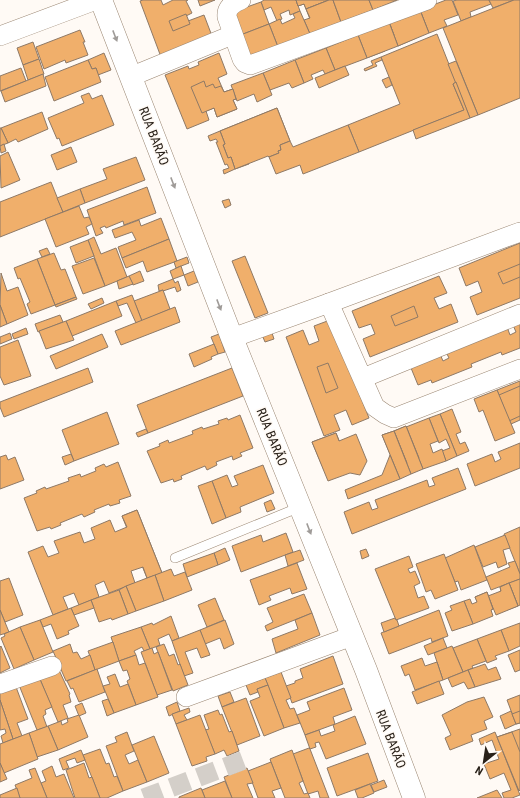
<svg xmlns="http://www.w3.org/2000/svg" width="520" height="798" viewBox="0 0 520 798" font-family="'Roboto Condensed',sans-serif">
	<style>
		.building { fill: #f0af6b; stroke: #8e7966 }
		.lines { fill: none; stroke-linecap: round; stroke-linejoin: round }
		.minor-tunnel { stroke: #d4cfc9; stroke-width: 19; stroke-dasharray: 19 10; stroke-linecap: butt }
		.service-casing { stroke: #9a8672; stroke-width: 10 }
		.minor-casing { stroke: #9a8672; stroke-width: 20 }
		.tertiary-casing { stroke: #9a8672; stroke-width: 23 }
		.service { stroke: #fff; stroke-width: 9 }
		.minor { stroke: #fff; stroke-width: 19 }
		.tertiary { stroke: #fff; stroke-width: 22 }
		.oneway { fill: #9f9b98 }
		.labels { text-anchor: middle; dominant-baseline: central; stroke-width: 3; stroke-linejoin: round; paint-order: stroke }
		.street-label { font-size: 13px; fill: #292119; stroke: #fffaf5 }
	</style>
	<rect width="100%" height="100%" fill="#fffaf5"/>
	<!-- building -->
	<g class="building">
		<path d="M143,0H161L163,5L173,0H188L186,1L192,13L186,16L188,21L204,15L212,36L161,57L140,1Z"/>
		<path d="M198,0H215L200,6Z"/>
		<path d="M264,0H296L300,11L290,15L289,10L280,14L282,19L277,21L271,7L264,10L261,2Z"/>
		<path d="M296,0H321L322,3L306,9L304,4L298,6Z"/>
		<path d="M296,0H329L306,9L304,4L298,6Z"/>
		<path d="M329,0H333L341,22L315,32L306,9Z"/>
		<path d="M329,0H333L341,22L310,34L304,20L310,18L306,9Z"/>
		<path d="M333,0H369L373,10L341,22Z"/>
		<path d="M369,0H397L373,10Z"/>
		<path d="M446,0H452L458,15L444,20L447,26L429,33L420,10Z"/>
		<path d="M457,0H489L491,4L470,12L471,17L461,21L453,1Z"/>
		<path d="M489,0H514L493,8Z"/>
		<path d="M514,0H520V98L478,115L443,28Z"/>
		<path d="M261,2L269,24L238,36L230,13Z"/>
		<path d="M420,10L426,26L413,31L416,38L398,46L389,22Z"/>
		<path d="M420,10L429,33L398,46L389,22Z"/>
		<path d="M300,11L310,34L278,47L269,24L280,19L282,24L295,18L293,14Z"/>
		<path d="M186,14L190,24L173,31L169,21Z"/>
		<path d="M389,22L394,35L387,38L389,44L384,46L385,51L369,57L364,44L362,45L358,35Z"/>
		<path d="M389,22L398,46L367,58L358,35Z"/>
		<path d="M269,24L278,47L247,59L238,36Z"/>
		<path d="M80,30L85,42H83L88,55L66,63L65,60L44,69L36,47Z"/>
		<path d="M437,34L456,82L453,84L464,110L359,152L348,125L400,104L381,57Z"/>
		<path d="M358,35L367,58L335,70L326,48Z"/>
		<path d="M33,42L39,59L23,65L17,48Z"/>
		<path d="M326,48L335,70L325,74L323,70L311,75L313,79L304,83L295,60Z"/>
		<path d="M104,53L111,70L98,75L96,68L92,69L88,60Z"/>
		<path d="M219,53L227,74L218,78L224,92L233,89L236,99L233,100L237,109L217,117L214,108L206,111L209,120L187,129L165,75L188,66L189,69L199,65L198,62Z"/>
		<path d="M381,57L382,60L375,63L377,66L365,71L364,69L373,65L371,61Z"/>
		<path d="M39,59L44,74L28,80L23,65Z"/>
		<path d="M88,60L92,69L96,68L101,82L54,101L45,77Z"/>
		<path d="M295,60L304,83L292,88L289,83L270,90L263,73Z"/>
		<path d="M456,61L478,115L470,118L448,64Z"/>
		<path d="M345,66L349,75L319,88L315,78Z"/>
		<path d="M21,68L26,81L0,91V76Z"/>
		<path d="M263,73L272,95L257,102L254,94L237,101L231,85Z"/>
		<path d="M43,74L46,86L5,102L1,91Z"/>
		<path d="M389,77L392,85L386,88L382,80Z"/>
		<path d="M204,81L206,87L213,84L215,88L221,86L224,92L233,89L236,99L233,100L237,109L217,117L214,108L202,113L191,87Z"/>
		<path d="M456,82L470,118L416,139L413,130L464,110L453,84Z"/>
		<path d="M89,93L92,99L102,95L114,125L62,146L59,138L57,139L48,118L84,103L81,96Z"/>
		<path d="M277,108L290,141L280,145L281,150L278,151L279,153L276,154L270,140L261,144L264,154L248,161L249,164L235,169L231,157L228,158L223,145L225,144L220,131Z"/>
		<path d="M277,108L290,141L280,145L281,150L278,151L279,153L269,157L268,156L235,169L231,157L228,158L223,145L225,144L220,131Z"/>
		<path d="M42,112L48,129L18,142L16,139L8,143L1,128Z"/>
		<path d="M348,125L359,152L303,174L300,165L276,174L269,157L279,153L278,151L281,150L280,145L290,141L293,147Z"/>
		<path d="M0,128H1L8,143L0,146Z"/>
		<path d="M220,131L225,144L223,145L228,158L231,157L235,169L224,174L223,170L229,168L227,164L225,165L216,142H218L216,139L210,141L208,136Z"/>
		<path d="M4,144L6,151L1,153L0,146Z"/>
		<path d="M71,147L77,162L57,170L51,155Z"/>
		<path d="M8,152L20,180L1,188L0,156Z"/>
		<path d="M136,157L145,180L85,203L80,189L107,179L103,169Z"/>
		<path d="M51,182L63,212L0,237V202Z"/>
		<path d="M147,187L156,213L124,225L123,221L106,228L105,226L100,228L103,233L96,236L87,210Z"/>
		<path d="M80,189L85,203L63,212L57,198Z"/>
		<path d="M229,199L231,205L225,208L222,201Z"/>
		<path d="M79,206L84,218L89,217L92,224L86,227L89,234L56,247L45,219Z"/>
		<path d="M161,218L169,239L122,258L118,247L136,240L132,232L115,238L112,230L139,220L141,226Z"/>
		<path d="M94,237L101,254L116,248L127,277L105,286L88,240Z"/>
		<path d="M169,239L177,261L147,272L143,261L126,268L122,258Z"/>
		<path d="M88,240L94,256L76,263L70,247Z"/>
		<path d="M520,243V298L477,315L470,297L482,292L478,281L466,286L459,268Z"/>
		<path d="M47,248L50,254L42,257L39,251Z"/>
		<path d="M54,253L61,270L65,269L76,297L55,305L37,259Z"/>
		<path d="M245,256L268,313L255,318L232,261Z"/>
		<path d="M187,257L189,263L176,268L174,262Z"/>
		<path d="M94,258L105,286L83,294L72,266Z"/>
		<path d="M37,259L55,305L31,314L27,304L30,302L20,278L18,279L14,268Z"/>
		<path d="M520,264V277L503,284L498,273Z"/>
		<path d="M181,266L184,275L173,279L170,271Z"/>
		<path d="M140,271L144,281L133,285L129,276Z"/>
		<path d="M194,271L198,282L188,286L184,275Z"/>
		<path d="M1,273L7,291L18,287L28,315L7,324L0,305Z"/>
		<path d="M129,276L133,284L119,289L117,281Z"/>
		<path d="M439,276L447,293L434,298L439,309L451,304L458,322L370,357L363,339L375,334L371,324L359,328L352,311Z"/>
		<path d="M173,279L175,283L178,281L181,290L177,292L175,287L163,291V290L159,291L158,285Z"/>
		<path d="M163,290L170,309L142,321L134,301Z"/>
		<path d="M132,295L142,321L136,323L127,303L118,306L116,301Z"/>
		<path d="M76,297L77,299L56,307L55,305Z"/>
		<path d="M102,298L104,303L91,309L88,304Z"/>
		<path d="M116,301L122,316L72,336L66,321Z"/>
		<path d="M0,305L7,324L0,327Z"/>
		<path d="M414,306L418,317L395,326L391,316Z"/>
		<path d="M175,307L180,322L121,345L115,331Z"/>
		<path d="M60,315L63,322L38,332L35,324Z"/>
		<path d="M330,320L369,418L352,425L346,410L334,415L340,430L324,436L286,337L303,330L309,345L319,341L314,326Z"/>
		<path d="M66,321L74,340L46,349L39,331Z"/>
		<path d="M518,323L519,325L520,324V348L502,355L501,352L471,364L472,367L432,383L431,380L418,385L411,368L440,354L443,361L449,358L446,352L507,327L510,335L516,332L513,325Z"/>
		<path d="M270,327L274,339L265,342L260,330Z"/>
		<path d="M26,328L28,334L14,339L12,334Z"/>
		<path d="M10,333L12,339L0,344V337Z"/>
		<path d="M102,334L108,347L56,369L50,356Z"/>
		<path d="M219,334L225,352L218,354L211,337Z"/>
		<path d="M18,340L31,376L4,385L0,376V347Z"/>
		<path d="M214,344L218,354L211,357L212,359L194,367L189,354Z"/>
		<path d="M328,363L338,388L326,393L317,367Z"/>
		<path d="M88,368L93,382L4,417L0,407V402Z"/>
		<path d="M232,368L243,396L148,433L137,405Z"/>
		<path d="M520,381V420L511,424L497,390Z"/>
		<path d="M520,386V416L509,421L499,395Z"/>
		<path d="M497,390L515,433L495,441L483,410L479,412L474,399Z"/>
		<path d="M452,409L461,432L456,434L460,444L465,442L469,451L457,456L440,414Z"/>
		<path d="M107,412L119,444L74,461L62,430Z"/>
		<path d="M440,414L457,456L446,461L442,451L450,448L446,439L439,443L429,418Z"/>
		<path d="M240,415L253,448L240,453L242,456L233,460L232,456L216,462L217,465L207,470L205,466L181,476L182,479L174,482L173,479L161,483L147,451L160,446L159,444L168,440L169,443L193,434L192,431L202,427L203,429L219,424L218,421L227,418L228,420Z"/>
		<path d="M429,418L438,441L430,444L433,453L442,449L446,461L423,469L406,427Z"/>
		<path d="M406,426L419,458L407,463L394,431Z"/>
		<path d="M406,426L423,469L411,474L394,431Z"/>
		<path d="M146,429L148,433L138,437L136,433Z"/>
		<path d="M394,431L407,463L396,468L382,435Z"/>
		<path d="M394,431L411,474L400,479L382,435Z"/>
		<path d="M336,433L347,460L324,470L312,442Z"/>
		<path d="M336,433L339,441L356,434L367,461L360,475L350,473L328,481L312,442Z"/>
		<path d="M520,443V468L475,486L467,464L492,454L495,462L501,459L498,452Z"/>
		<path d="M71,454L74,461L65,465L62,457Z"/>
		<path d="M6,455L8,460L15,457L24,480L0,489V457Z"/>
		<path d="M390,455L400,479L348,499L345,490L382,475Z"/>
		<path d="M118,462L131,496L119,500L120,503L110,506L109,504L94,510L95,512L84,517L82,514L60,523L61,525L51,529L50,527L37,531L24,498L37,493L36,491L45,487L46,489L69,481L68,478L80,474L81,477L96,471L95,468L104,464L106,467Z"/>
		<path d="M263,465L274,493L240,507L241,512L226,518L212,481L227,475L232,487L238,485L234,476Z"/>
		<path d="M458,468L466,489L352,534L344,512L369,502L372,510L378,508L375,500L427,480L429,487L435,485L432,478Z"/>
		<path d="M212,481L226,518L212,524L198,486Z"/>
		<path d="M271,500L275,509L267,512L264,503Z"/>
		<path d="M137,510L162,573L147,578L122,516Z"/>
		<path d="M137,510L162,573L147,578L143,567L131,571L135,583L109,593L104,581L95,585L99,597L79,605L74,593L63,597L68,609L53,615L28,552L43,546L48,557L59,553L54,541L80,532L84,543L95,539L91,528L110,520L115,532L127,527L122,516Z"/>
		<path d="M520,527V574L504,534Z"/>
		<path d="M286,533L293,552L241,572L232,546L261,535L263,542Z"/>
		<path d="M505,535L510,548L503,550L507,564L498,568L496,562L483,567L475,547Z"/>
		<path d="M474,545L487,580L461,590L458,581L455,582L445,558Z"/>
		<path d="M225,548L230,560L218,565L214,553Z"/>
		<path d="M366,549L369,556L362,559L360,551Z"/>
		<path d="M300,550L304,560L288,566L285,555Z"/>
		<path d="M214,553L218,565L187,577L183,564Z"/>
		<path d="M444,554L458,590L435,599L431,590L426,592L416,564Z"/>
		<path d="M409,556L413,567L408,569L410,573L415,571L420,583L414,586L418,598L424,596L429,608L396,620L375,569Z"/>
		<path d="M515,561L520,574V579L491,590L486,577L510,567L508,563Z"/>
		<path d="M297,563L307,589L292,594L290,588L269,596L271,600L259,605L250,580Z"/>
		<path d="M171,569L174,576L185,572L192,590L164,601L155,575Z"/>
		<path d="M155,575L164,601L136,611L126,586Z"/>
		<path d="M9,578L23,615L5,622L0,610V581Z"/>
		<path d="M520,579V605L518,606L509,583Z"/>
		<path d="M509,583L518,606L507,610L500,591H501L500,587Z"/>
		<path d="M509,583L518,606L496,615L488,596L501,591L500,587Z"/>
		<path d="M126,586L136,611L128,614L119,590Z"/>
		<path d="M119,590L128,614L112,620L111,618L99,622L91,600Z"/>
		<path d="M487,592L493,609L491,610L486,600L478,603L475,597Z"/>
		<path d="M487,592L493,609L491,610L493,616L473,624L464,601L470,599L472,604L477,602L475,597Z"/>
		<path d="M304,594L312,613L267,631L265,626L273,622L267,608Z"/>
		<path d="M215,598L224,620L207,627L198,605Z"/>
		<path d="M91,600L94,608L74,615L71,608Z"/>
		<path d="M464,601L473,624L452,631L445,613L452,610L450,606Z"/>
		<path d="M71,608L79,626L68,631L69,634L57,639L51,624L43,627L40,620Z"/>
		<path d="M0,610L9,632L0,635Z"/>
		<path d="M439,610L448,636L432,642L431,638L389,654L381,633Z"/>
		<path d="M312,613L320,635L276,653L272,639L298,629L295,620Z"/>
		<path d="M171,616L179,638L172,641L169,634L158,639L160,645L150,649L141,627L152,623L153,625Z"/>
		<path d="M395,618L396,620H397L399,626L384,632L381,623Z"/>
		<path d="M40,620L53,652L34,660L20,627Z"/>
		<path d="M225,620L234,644L224,649L220,638L205,644L200,630Z"/>
		<path d="M520,623V646L509,651L501,630Z"/>
		<path d="M20,627L34,660L14,669L1,638L5,636L4,634Z"/>
		<path d="M141,627L150,649L144,651L142,647L134,651L136,655L119,661L111,637Z"/>
		<path d="M200,630L210,655L201,658L197,648L185,652L193,673L184,676L172,641Z"/>
		<path d="M501,630L509,651L495,656L497,659L487,663L477,639Z"/>
		<path d="M443,638L447,648L428,655L424,646Z"/>
		<path d="M477,639L486,661L472,666L473,668L463,672L453,648Z"/>
		<path d="M113,642L119,661L95,670L88,651Z"/>
		<path d="M70,644L73,653L77,652L81,659L90,655L95,670L66,681L53,651Z"/>
		<path d="M164,644L169,656L174,654L178,665L180,664L188,685L173,691L156,647Z"/>
		<path d="M1,646L10,668L0,673V647Z"/>
		<path d="M452,646L463,672L443,680L434,653Z"/>
		<path d="M152,648L154,654L158,652L172,690L157,695L141,652Z"/>
		<path d="M520,650V670L515,672L508,655Z"/>
		<path d="M136,655L139,665L145,663L158,697L136,705L127,681L130,679L127,670L123,671L119,661Z"/>
		<path d="M333,656L343,684L292,703L286,686L295,683V681L303,678L300,669Z"/>
		<path d="M422,658L425,666L437,662L443,680L415,690L409,674L405,676L401,666Z"/>
		<path d="M485,664L488,670L496,667L501,679L475,687L468,670Z"/>
		<path d="M97,669L105,692L79,702L73,688L71,689L67,681Z"/>
		<path d="M59,670L70,694L69,695L71,702L63,705L68,718L58,722L39,677Z"/>
		<path d="M468,670L475,687L468,689L464,682L452,687L448,678Z"/>
		<path d="M281,672L291,698L286,700L290,709L294,708L300,723L284,728L265,678Z"/>
		<path d="M115,674L120,687L128,684L136,705L114,713L103,686L110,684L107,677Z"/>
		<path d="M39,677L52,707L45,710L46,714L43,716L47,727L37,730L19,685Z"/>
		<path d="M265,678L268,685L257,689L258,692L250,695L246,685Z"/>
		<path d="M439,681L444,694L417,704L412,692Z"/>
		<path d="M268,685L284,728L264,736L250,701L260,697L257,689Z"/>
		<path d="M16,687L28,719L17,723L22,736L13,739L0,700V693Z"/>
		<path d="M344,688L352,710L333,717L335,724L305,735L297,715L310,710L307,702Z"/>
		<path d="M230,692L234,702L222,707L218,696Z"/>
		<path d="M520,695V723L516,724L507,700Z"/>
		<path d="M484,697L493,717L484,721L487,729L471,735L473,741L450,750L445,738L451,735L442,715L467,702Z"/>
		<path d="M246,698L260,736L237,745L222,707Z"/>
		<path d="M108,699L114,713L107,716L102,701Z"/>
		<path d="M0,700L13,739L3,743L1,736L6,733L5,729L0,730Z"/>
		<path d="M177,702L180,711L169,716L166,707Z"/>
		<path d="M82,703L86,713L79,716L75,706Z"/>
		<path d="M189,708L190,712L184,715L187,720L176,724L172,714Z"/>
		<path d="M218,710L220,715L222,714L229,732L232,731L239,751L227,756L224,750L215,754L205,730L209,729L204,715Z"/>
		<path d="M511,711L516,724L505,729L500,716Z"/>
		<path d="M520,711V723L516,724L512,714Z"/>
		<path d="M79,715L88,737L58,750L48,726L61,721L62,725L68,722L67,719Z"/>
		<path d="M200,715L215,754L206,757L207,761L192,766L176,724Z"/>
		<path d="M355,716L366,744L326,759L319,742L315,743L316,747L310,749L305,735L319,730L321,736L335,731L333,725Z"/>
		<path d="M48,726L58,750L37,757L29,733Z"/>
		<path d="M520,729V790L519,791L497,737Z"/>
		<path d="M127,732L134,751L125,755L129,764L138,760L147,782L123,791L106,746L117,742L115,737Z"/>
		<path d="M495,732L520,795L512,798H504L502,793L511,790L504,773L490,779L484,764L499,759L492,740L481,745L479,739Z"/>
		<path d="M512,732L520,752V790L519,791L497,737Z"/>
		<path d="M29,733L38,759L4,773L0,763V744Z"/>
		<path d="M154,736L169,773L147,782L132,745Z"/>
		<path d="M309,748L310,749L329,798H320L318,791L308,794L293,754Z"/>
		<path d="M100,749L106,764L109,763L114,777L117,776L123,791L107,798H100L83,755Z"/>
		<path d="M81,750L85,760L77,763L75,758L66,761L69,768L63,770L59,759Z"/>
		<path d="M292,750L303,781L299,783L304,794L308,793L310,798H285L271,762L270,759Z"/>
		<path d="M368,753L378,781L337,796L327,768Z"/>
		<path d="M271,762L281,788L272,791L275,798H258L248,771Z"/>
		<path d="M0,763L7,779L0,782Z"/>
		<path d="M84,763L89,778L92,777L100,798H75L66,770Z"/>
		<path d="M52,766L56,777L64,774L74,798H47L41,783L46,781L42,771Z"/>
		<path d="M35,768L47,798H20L15,785L32,778L29,770Z"/>
		<path d="M247,768L253,783L247,784L253,798H232L224,777Z"/>
		<path d="M384,780L387,787L374,792L371,785Z"/>
		<path d="M225,781L232,798H205L202,790Z"/>
		<path d="M370,784L374,793L362,798H358L355,790Z"/>
		<path d="M17,788L20,798H0V795Z"/>
		<path d="M201,788L205,798H179V797Z"/>
		<path d="M497,790L502,798H477Z"/>
	</g>
	<g class="lines">
		<!-- minor-tunnel -->
		<path class="minor-tunnel" d="M144,798L252,757"/>
		<defs>
			<path id="service" d="M175,558L300,507"/>
			<g id="minor">
				<path d="M241,0C233,3 226,8 227,17L242,59L245,63L250,65L427,0"/>
				<path d="M0,36L96,0"/>
				<path d="M130,77L232,35"/>
				<path d="M329,303L375,407L385,414L394,418L520,369"/>
				<path d="M232,338L329,303L520,232"/>
				<path d="M363,378L520,314"/>
				<path d="M0,684L52,666"/>
				<path d="M186,697L352,636"/>
			</g>
			<path id="tertiary" d="M101,0L232,338L366,670L414,798"/>
		</defs>
		<!-- service casing -->
		<use href="#service" class="service-casing"/>
		<!-- minor casing -->
		<use href="#minor" class="minor-casing"/>
		<!-- tertiary casing -->
		<use href="#tertiary" class="tertiary-casing"/>
		<!-- service -->
		<use href="#service" class="service"/>
		<!-- minor -->
		<use href="#minor" class="minor"/>
		<!-- tertiary -->
		<use href="#tertiary" class="tertiary"/>
	</g>
	<!-- one-way arrows -->
	<defs><path id="oneway-solid" d="M-6-.8H1V-3.2L6.5 0L1 3.2V.8H-6Z"/></defs>
	<g class="oneway">
		<use href="#oneway-solid" transform="translate(115 36) rotate(69)"/>
		<use href="#oneway-solid" transform="translate(173 183) rotate(69)"/>
		<use href="#oneway-solid" transform="translate(219 305) rotate(69)"/>
		<use href="#oneway-solid" transform="translate(309 529) rotate(69)"/>
	</g>
	<g class="labels">
		<!-- street labels -->
		<g class="street-label">
			<text transform="translate(154 136) rotate(69)">RUA BARÃO</text>
			<text transform="translate(272 437) rotate(68)">RUA BARÃO</text>
			<text transform="translate(391 739) rotate(69)">RUA BARÃO</text>
		</g>
	</g>
	<!-- north arrow -->
	<g transform="translate(484 762) rotate(210)" stroke="#fffaf5" stroke-width="3" paint-order="stroke">
	<path d="M0-3L7 15L0 10L-7 15Z" fill="#292119"/>
	<text y="-6" font-size="11" font-weight="bold" text-anchor="middle" fill="#292119">N</text>
	</g>
</svg>
